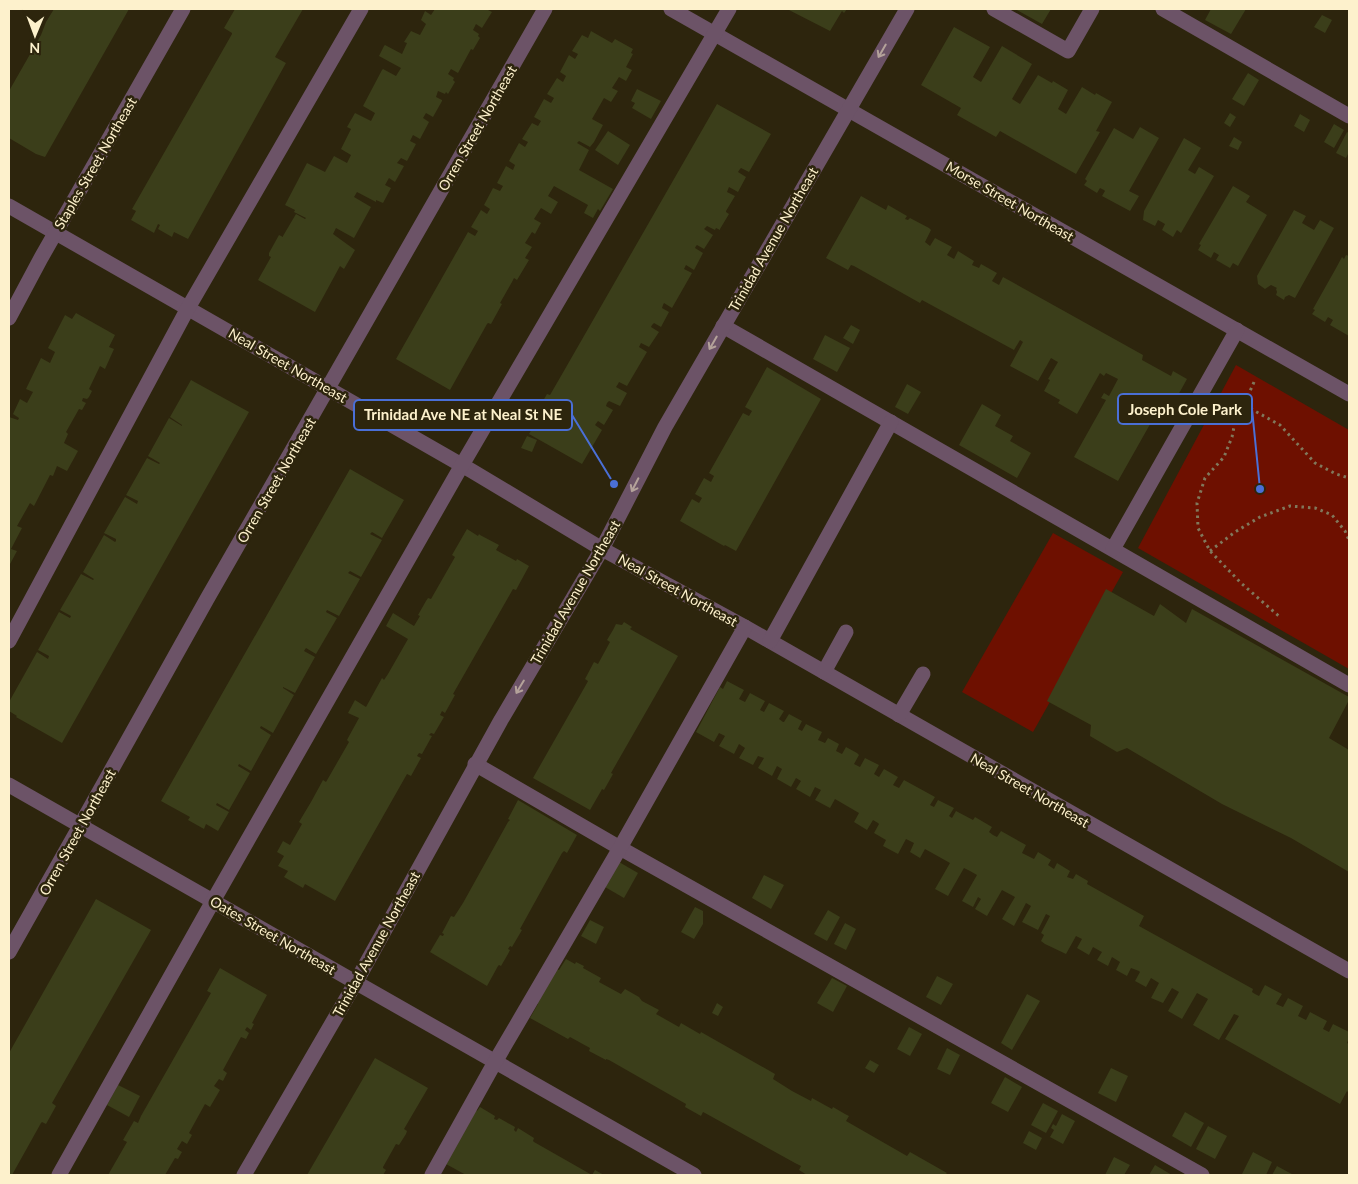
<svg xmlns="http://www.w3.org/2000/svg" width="1358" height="1184" viewBox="0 0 1358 1184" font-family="Lato,sans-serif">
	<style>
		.green { fill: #6e1000 }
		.building { fill: #3b3e1a }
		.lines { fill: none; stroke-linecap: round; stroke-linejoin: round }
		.path { stroke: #81785b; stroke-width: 3; stroke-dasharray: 2.5 4; stroke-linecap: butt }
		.minor { stroke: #6c5367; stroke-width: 15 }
		.oneway { stroke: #b4a29a }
		.labels { text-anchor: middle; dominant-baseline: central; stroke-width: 5; stroke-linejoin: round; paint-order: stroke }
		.street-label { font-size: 14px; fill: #fdf1cc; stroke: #2d250d }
		.leader { fill: none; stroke: #4a6fd6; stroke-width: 2 }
		.callout-dot { fill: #4a6fd6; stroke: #2d250d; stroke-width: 2 }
		.callout { fill: #2d250d; stroke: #4a6fd6; stroke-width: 2 }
		.callout-label { font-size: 15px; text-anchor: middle; font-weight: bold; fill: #fdf1cc }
	</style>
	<rect width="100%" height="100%" fill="#2d250d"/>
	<!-- green -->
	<g class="green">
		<path d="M1236,365L1349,430V669L1138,548Z"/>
		<path d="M1053,533L1123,572L1033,732L962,692Z"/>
	</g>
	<!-- building -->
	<g class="building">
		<path d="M54,9H129L45,157L36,154L9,138V91L41,35L46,22Z"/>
		<path d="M235,9H303L275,57L286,63L188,239L174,232L172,237L158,229L160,225L158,224L154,233L131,220L136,211L132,209L232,34V33L224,28Z"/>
		<path d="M435,9H486L492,12L482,28L476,24L473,30L479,34L478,36L480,38L473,50L471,49L458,73L451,69L448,74L454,78L453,80L455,82L448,94L446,92L445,94L438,91L436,97L442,100V101L433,117L426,113L423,118L429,122L428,124L420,139L413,135L410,141L416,144L407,161L401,158L397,163L404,166L395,182L389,178L385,185L391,188L383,203L376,200V202L357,192L354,197L371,207L354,238L336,228L333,234L355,250L344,269L340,266L315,312L258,280L271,257L269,256V253L279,235L283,237V236L296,214L305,219L306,218L294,212L295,210L285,205L307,163L325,172L334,156L347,163L351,155L341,149L351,129L347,127L355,113L371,121L375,113L363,106L382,70L383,69L396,76L401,68L379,56L384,46L385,45L402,54L407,43L404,42L411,31L420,35L426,24L421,20L425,11L431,15Z"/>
		<path d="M787,9H847L844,13L842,11L830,31Z"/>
		<path d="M1015,9H1051L1042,24Z"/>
		<path d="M1211,9H1246L1231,34L1205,20Z"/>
		<path d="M1322,15L1332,20L1325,33L1314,27Z"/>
		<path d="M954,27L990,47L973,77L981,82L1002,46L1032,64L1012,99L1020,104L1038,75L1052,83L1053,81L1068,90L1058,109L1066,114L1082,87L1095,95L1096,93L1112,102L1096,131L1100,132L1076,174L1000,131L996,137L957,115L961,108L921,85Z"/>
		<path d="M591,31L612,43L615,39L633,49L631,53L633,54L626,67L632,70L626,81L619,77L612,88L618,91L611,102L604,98L592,119L603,125L594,142L590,147L579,141L577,143L589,150L579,170L613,189L600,211L598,209L593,218L584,213L588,205L554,186L548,196L558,202L551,214L541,208L534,219L541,223L535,234L532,232L525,243L532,247L525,258L529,260L517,280L514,278L512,282L500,303L502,304L491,324L488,323L487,324L450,390L396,359L468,232L475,236L478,231L471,227L481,210L487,214L490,209L484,205L493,188L500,191L503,186L497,183L506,166L513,170L515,165L509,161L519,143L525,147L528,142L522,139L532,123L538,126L541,121L534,117L544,99L551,103L554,98L547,94L557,78L563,82L566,76L560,72L569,55L575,59L578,54L572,51L582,35L588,38Z"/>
		<path d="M1248,73L1259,80L1244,106L1232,99Z"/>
		<path d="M637,89L661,101L651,119L632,108L635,103L631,101Z"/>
		<path d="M717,104L771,134L749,172L741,168L740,169L738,172L746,177L738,192L729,187L727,192L735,196L726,211V212L729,214L720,229V230L716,228L715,230L707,226L704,229L713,235L704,249L697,245L696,246L695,248L703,253L694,270L686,265L684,269L692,273L672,308L664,303L663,305L662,308L669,312L661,327L654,323L652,325L651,327L659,332L649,347L641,343L639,347L647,352L627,386L619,382L618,384L616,387L627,393L620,406L609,401L607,403L606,406L613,410L604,425L598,421L595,425L602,430L582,464L529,434L540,415L536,413L547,394L550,395L561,376Z"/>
		<path d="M1230,113L1236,117L1230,127L1224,123Z"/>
		<path d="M1300,114L1310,120L1304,132L1294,126Z"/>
		<path d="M1334,124L1344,130L1334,148L1324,142Z"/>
		<path d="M1140,127L1159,138L1129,191L1139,196L1130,211L1102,196L1105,191L1104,190L1100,188L1097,193L1084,185L1087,181L1085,179L1114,128L1133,139Z"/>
		<path d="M608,131L630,145L618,165L595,150Z"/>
		<path d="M1347,132L1349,133V152L1346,158L1336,153Z"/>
		<path d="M1234,137L1242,142L1238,150L1229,146Z"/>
		<path d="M1184,138L1201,148L1188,170L1195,174L1199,167L1214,176L1181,233L1177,230L1173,237L1162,230L1165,224L1158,220L1155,226L1143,220L1144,211Z"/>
		<path d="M1233,186L1250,196L1246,202L1267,215L1238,266L1233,263L1230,268L1216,260L1219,255L1214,252L1211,258L1198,250L1201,245L1199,244Z"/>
		<path d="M861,196L886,210L888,205L907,216L905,219L908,220L910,218L929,228L931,230L925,242L930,246L935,238L952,247L947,255L954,259L958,251L974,261L972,265L979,268L981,264L997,273L992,281L999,285L1003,277L1143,355L1142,360L1171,376L1173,371L1187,379L1162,424L1153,419L1118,481L1074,457L1106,400L1101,398L1104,393L1109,396L1118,379L1106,373L1104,376L1100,373L1077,414L1058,403L1060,400L1044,391L1050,380L1048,379L1058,362L1056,361L1051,358L1038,381L1010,366L1023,342L1020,340L1014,350L922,300L920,303L854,266L851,265L848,270L826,258Z"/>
		<path d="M1294,210L1306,216L1302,223L1314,230L1320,220L1334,228L1295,298L1289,295L1285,297L1284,300L1276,295L1277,292L1276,289L1277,288L1271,285L1265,289L1258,284L1257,276Z"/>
		<path d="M1346,255L1349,256V336L1330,325L1333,320L1328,317L1325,322L1312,314L1315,310L1313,309L1335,270L1342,257L1344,259Z"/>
		<path d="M76,313L115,335L109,347L114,349L105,369L100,366L89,389L92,391L89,397L87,399L83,398L82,401L86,403L82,410L79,409L66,432L68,434L64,443L78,451L67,471L57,466L53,476L50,475L34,506L30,503L17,526L22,528L11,549L17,551L9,566V417L18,420L19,418L13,414L20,399L27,403L33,392L26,389L41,358L50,363L55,352L48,348L64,317L65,315L72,319Z"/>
		<path d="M851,325L860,330L853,344L843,338Z"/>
		<path d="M825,335L850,348L837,372L813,359Z"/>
		<path d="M767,367L821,399L736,551L725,545L724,546L680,521L692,499L699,503L702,498L695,494L704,478L711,482L714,476L709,473L743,413L749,416L752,411L745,407Z"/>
		<path d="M191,380L249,412L62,743L16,717L17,716L9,711V702L37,652L48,659L49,656L38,650L59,612L70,618L71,616L60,610L81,574L93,580L94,579L83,572L104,535L115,542L116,541V539L104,533L125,497L137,504L138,501L126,495L147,458L159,464L160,463L148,456L169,418L182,426V425L170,417Z"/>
		<path d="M907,384L921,392L908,414L895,407Z"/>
		<path d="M982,404L1001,415L995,426L1013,436L1010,441L1031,453L1017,478L959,445Z"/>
		<path d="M527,436L537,440L532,452L521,448Z"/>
		<path d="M350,469L404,500L382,538L372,532L370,534L382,540L361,577L350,571L348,573L360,579L339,616L327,610L326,612L337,618L316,654L306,648L304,651L315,657L295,693L283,687V688L294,695L273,733L261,726L260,728L271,735L251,771L239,764L238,766L250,773L229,810L217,803L216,805L229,812L218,831L206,824L204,829L188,820L190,817L161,801Z"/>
		<path d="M467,529L478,536L479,534L480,535L499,545L496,550L516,561L517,559L529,566L516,590L513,589L453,694L455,695L445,713L442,711L440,715L444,717L434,734L431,733L429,735L432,736L422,754L419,753L417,756L421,758L411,776L407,774L335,901L305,884L303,888L284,877L288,871L278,866L284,856L277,852L283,841L290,845L302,824L299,822L311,802L323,780L326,782L349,742L347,740L348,738L359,718L348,713L355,700L366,707L382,678L384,680L388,674L408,639L386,626L393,613L414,626L420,616L418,615L426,601L428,598L431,599L455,557L452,555Z"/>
		<path d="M1106,589L1154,616L1160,604L1186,623L1192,609L1349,697V700L1329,738L1349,750V872L1291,838L1222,804L1127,748L1117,752L1090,736L1091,725L1047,701Z"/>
		<path d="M624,622L632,627L630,629L678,656L611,773L613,774L604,790L602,789L601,791L590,810L533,778L587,683L588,681L585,679L594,662L598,664L610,642L607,640L613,630L616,624L622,625Z"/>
		<path d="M727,681L744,690L739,699L745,702L750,693L765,701L760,710L764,712L769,703L784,711L779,719L783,722H784L789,714L802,721L798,729L802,731L806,724L822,732L818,740L825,743L828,738L839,744L836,751L842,754L846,747L857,753L859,755L854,764L860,767L865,758L879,765L874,774L879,777L884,769L898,777L893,785L899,788L904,780L935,797L930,805L934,807L938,800L954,808L949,816L952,818L956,811L973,820L975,817L992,827L989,832L993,835L997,837L1001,831L1026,845L1022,853L1034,859L1038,852L1051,860L1048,865L1054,869L1057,863L1070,871L1067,877L1073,879L1076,874L1088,881L1087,884L1144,916L1139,926L1253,989L1252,992L1255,994L1259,996L1265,985L1282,994L1276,1004L1283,1007L1288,998L1303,1006L1298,1016L1306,1020L1310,1012L1327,1021L1323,1029L1329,1032L1333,1024L1349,1032V1038L1347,1043L1349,1044V1093L1347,1091L1340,1104L1225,1039L1239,1016L1234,1014L1219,1040L1193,1025L1208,999L1197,993L1182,1019L1168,1011L1179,992L1172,988L1163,1003L1151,998L1159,983L1151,978L1146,987L1135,981L1140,972L1139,971L1131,968L1127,976L1116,970L1120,962L1112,957L1108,966L1097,960L1102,952L1100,951L1093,947L1089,955L1077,948L1082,939L1076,936L1066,954L1045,944L1041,941L1044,935L1041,933L1050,916L1046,914L1038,930L1022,922L1031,906L1026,903L1014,926L1002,919L1015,897L1002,890L987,916L975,909L981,899L978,897L973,907L962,901L977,875L970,871L964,868L948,896L935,889L950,863L925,849L920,858L910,852L914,843L906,839L898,854L883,846L886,840L874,833L879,824L878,823L873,820L867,830L854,822L859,813L835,799L830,808L815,800L821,790L815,787L810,797L796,789L801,781L796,778L791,787L777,779L782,769L777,766L772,776L758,768L764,758L758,756L753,765L739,758L745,748L739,744L734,754L719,746L725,736L719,733L714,742L696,732L720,687L723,689Z"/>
		<path d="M518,800L577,835L567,853L564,851L562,853L520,929L522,930L512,947L510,946L508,949L510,950L508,954L501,966L499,965L498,966L487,986L430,952L440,935L443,936L444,934L442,933L451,916L454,917L463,903L508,822L510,820L508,819Z"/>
		<path d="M619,862L638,873L624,898L605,887Z"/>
		<path d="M764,875L784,885L771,909L752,898Z"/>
		<path d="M96,899L151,930L52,1103L56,1106L46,1124L42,1122L41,1123L12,1175H9V1053Z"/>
		<path d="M695,907L703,911V924L694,939L681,932Z"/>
		<path d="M828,910L840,917L827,941L814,934Z"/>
		<path d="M590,920L604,927L596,944L581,936Z"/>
		<path d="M845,923L856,929L846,950L834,944Z"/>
		<path d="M566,959L575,964L576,962L584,966L583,968L601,978L599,982L621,994L625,989L639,997L642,1001L659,1010L656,1014L679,1027L681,1023L700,1034L701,1032L775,1074L773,1079L792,1091L811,1101L812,1098L832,1109L833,1107L845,1114L849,1116L846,1121L907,1156L910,1152L947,1173L945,1175H807L799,1170L801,1166L795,1163L705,1113L703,1112L701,1116L685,1107L686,1104L609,1060L606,1059V1060L589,1051L590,1048L570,1037L568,1039L530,1018L538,1004L537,1003L556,969L559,970Z"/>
		<path d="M220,968L267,995L252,1023L254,1024L251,1030L247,1027L245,1030L249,1033L246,1039L241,1037L223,1070L227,1073L223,1081L219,1079L214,1086L220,1090L210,1107L205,1104L189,1133L192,1135L187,1144L182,1141L177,1149L182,1152L178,1159L175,1158L165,1175H108L127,1142L123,1140L134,1121L138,1123L141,1116L211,993L207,991Z"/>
		<path d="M937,976L953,984L941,1005L926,997Z"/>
		<path d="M832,978L847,986L833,1012L817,1003Z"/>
		<path d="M1027,994L1040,1001L1012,1050L1001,1043Z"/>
		<path d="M717,1003L723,1007L718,1016L712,1013Z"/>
		<path d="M909,1027L922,1034L910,1056L897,1049Z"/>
		<path d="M947,1048L960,1055L950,1075L937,1069Z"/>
		<path d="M375,1058L428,1088L404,1129L407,1131L406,1134L399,1145L396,1144L383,1167V1168L386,1170L383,1175H307Z"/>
		<path d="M870,1060L879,1065L874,1073L865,1068Z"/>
		<path d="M1111,1068L1128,1076L1116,1102L1098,1093Z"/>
		<path d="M1005,1077L1022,1087L1008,1112L991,1103Z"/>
		<path d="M118,1085L140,1096L129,1117L107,1105Z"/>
		<path d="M1043,1103L1058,1111L1046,1133L1031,1125Z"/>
		<path d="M480,1107L495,1116L494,1119L497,1120L499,1118L515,1127L514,1130L516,1132L518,1128L534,1138L533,1141L534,1142L592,1175L595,1170L604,1175H466L446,1164L476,1110L477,1111Z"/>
		<path d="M1185,1112L1204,1123L1191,1147L1172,1136Z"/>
		<path d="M1062,1114L1075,1121L1063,1144L1050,1137L1054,1130L1051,1128L1053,1124L1056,1126Z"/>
		<path d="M1208,1126L1227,1136L1215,1159L1196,1149Z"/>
		<path d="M1029,1131L1042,1138L1036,1150L1023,1143Z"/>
		<path d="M1253,1152L1272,1162L1266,1175H1245L1242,1174Z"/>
		<path d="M1114,1157L1130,1165L1124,1175H1105Z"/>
		<path d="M1155,1165L1172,1175H1149Z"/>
		<path d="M1277,1166L1288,1172L1294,1175H1272Z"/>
	</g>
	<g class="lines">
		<!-- path -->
		<g class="path">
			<path d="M1254,382L1244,405L1280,425L1315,463L1336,474L1349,478"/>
			<path d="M1244,405L1236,417L1232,437L1224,457L1205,478L1197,503L1198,528L1210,551L1241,583L1281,618"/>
			<path d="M1210,551L1235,532L1260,517L1290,506L1315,508L1332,515L1345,531L1349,540"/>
		</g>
		<!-- minor -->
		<g class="minor">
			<path d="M671,9L1349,394"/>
			<path d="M994,9L1068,51L1092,9"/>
			<path d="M1163,9L1349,116"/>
			<path d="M9,206L472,471L602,549L745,627L1349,971"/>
			<path d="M9,318L41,258L183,9"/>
			<path d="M723,326L1349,685"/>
			<path d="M1113,549L1237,330"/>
			<path d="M9,641L188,308L361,9"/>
			<path d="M770,641L891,422"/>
			<path d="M824,672L846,632"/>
			<path d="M899,715L923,674"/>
			<path d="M475,764L620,848L1202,1175"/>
			<path d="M9,785L694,1175"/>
			<path d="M9,952L80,826L207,599L545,9"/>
			<path d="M59,1175L213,901L462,465L729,9"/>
			<path d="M244,1175L356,982L501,720L602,549L665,427L907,9"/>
			<path d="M432,1175L495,1062L620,848L745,627"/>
		</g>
	</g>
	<!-- one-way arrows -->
	<defs><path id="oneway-shaft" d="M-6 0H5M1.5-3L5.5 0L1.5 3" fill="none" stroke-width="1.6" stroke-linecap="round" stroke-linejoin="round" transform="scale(1.25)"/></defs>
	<g class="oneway">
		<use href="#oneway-shaft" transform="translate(882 51) rotate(120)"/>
		<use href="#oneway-shaft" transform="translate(713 343) rotate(120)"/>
		<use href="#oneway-shaft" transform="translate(635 485) rotate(117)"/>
		<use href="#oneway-shaft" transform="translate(520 687) rotate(121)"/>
	</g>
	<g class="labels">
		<!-- street labels -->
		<g class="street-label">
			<text transform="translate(477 128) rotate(-60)">Orren Street Northeast</text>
			<text transform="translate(95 163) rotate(-60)">Staples Street Northeast</text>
			<text transform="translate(1010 201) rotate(30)">Morse Street Northeast</text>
			<text transform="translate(773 239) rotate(-60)">Trinidad Avenue Northeast</text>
			<text transform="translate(288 365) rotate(30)">Neal Street Northeast</text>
			<text transform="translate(276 480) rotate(-60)">Orren Street Northeast</text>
			<text transform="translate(678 590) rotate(29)">Neal Street Northeast</text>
			<text transform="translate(575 592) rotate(-60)">Trinidad Avenue Northeast</text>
			<text transform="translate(1030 790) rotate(30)">Neal Street Northeast</text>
			<text transform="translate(77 832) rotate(-61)">Orren Street Northeast</text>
			<text transform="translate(273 935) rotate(30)">Oates Street Northeast</text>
			<text transform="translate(376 944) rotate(-61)">Trinidad Avenue Northeast</text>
		</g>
	</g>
	<!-- callouts -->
	<path class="leader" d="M1260 489L1252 409M614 484L572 415"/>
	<g class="callout-dot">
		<circle cx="1260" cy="489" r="5"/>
		<circle cx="614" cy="484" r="5"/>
	</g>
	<g class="callout">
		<rect x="1118" y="394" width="134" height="30" rx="5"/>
		<rect x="354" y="400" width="218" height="30" rx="5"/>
	</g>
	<g class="callout-label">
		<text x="1185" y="415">Joseph Cole Park</text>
		<text x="463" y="420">Trinidad Ave NE at Neal St NE</text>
	</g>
	<!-- border -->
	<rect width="1358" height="1184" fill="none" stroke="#fdf1cc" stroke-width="20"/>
	<!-- north arrow -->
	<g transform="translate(35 35) rotate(181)" stroke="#2d250d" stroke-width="4" paint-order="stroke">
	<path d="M0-4L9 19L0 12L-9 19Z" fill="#fdf1cc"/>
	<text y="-8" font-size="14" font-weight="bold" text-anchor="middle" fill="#fdf1cc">N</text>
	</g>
</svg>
